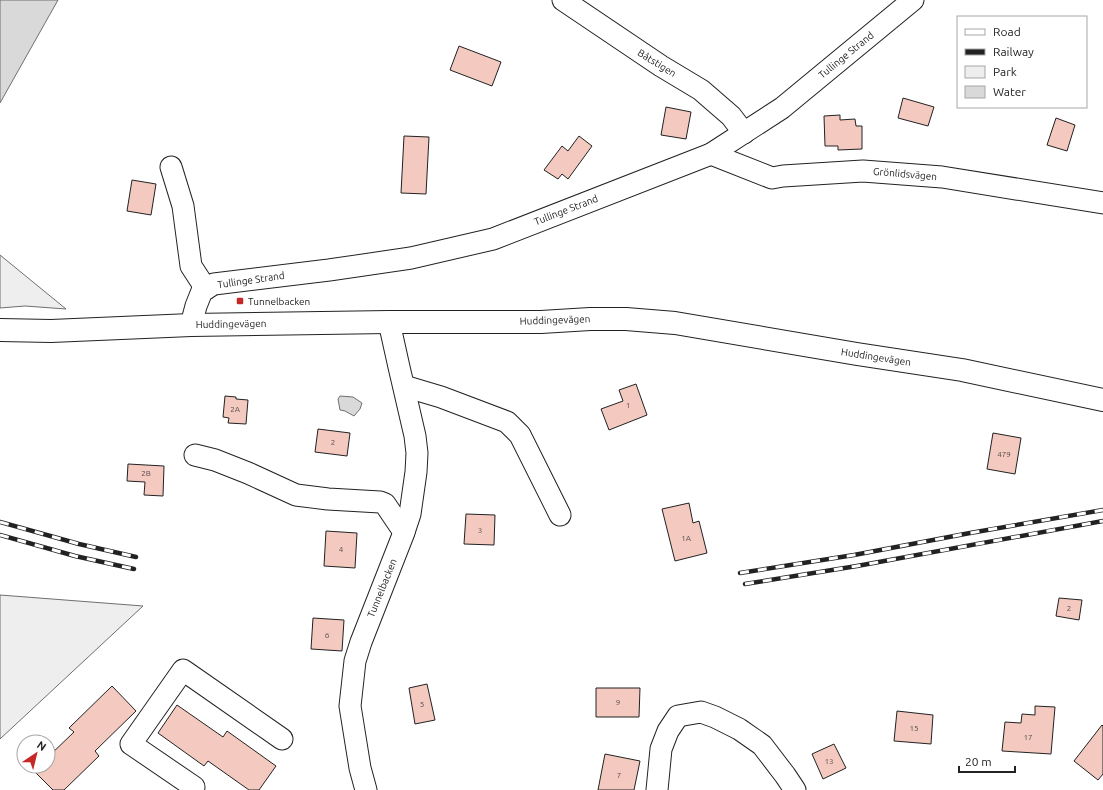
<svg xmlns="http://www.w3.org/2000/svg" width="1103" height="790" viewBox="0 0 1103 790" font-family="Ubuntu,sans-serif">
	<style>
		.green { fill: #eee; stroke: #6f6f6f }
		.water { fill: #d9d9d9; stroke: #6f6f6f }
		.building { fill: #f3c9c0; stroke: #222 }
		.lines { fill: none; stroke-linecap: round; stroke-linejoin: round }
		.minor-casing { stroke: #222; stroke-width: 23 }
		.major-casing { stroke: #222; stroke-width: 24 }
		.minor { stroke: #fff; stroke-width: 21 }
		.major { stroke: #fff; stroke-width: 22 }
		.rail-casing { stroke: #222; stroke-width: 4.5 }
		.rail { stroke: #fff; stroke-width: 3; stroke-dasharray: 9; stroke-linecap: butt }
		.poi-dot { fill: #c62828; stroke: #fff; stroke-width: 1.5 }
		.labels { text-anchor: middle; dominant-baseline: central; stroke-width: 3; stroke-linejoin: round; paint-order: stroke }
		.number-label { font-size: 8px; fill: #564c4a }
		.street-label { font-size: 10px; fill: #222; stroke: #fff }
		.poi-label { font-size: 10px; fill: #222; stroke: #fff; text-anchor: start }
	</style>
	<rect width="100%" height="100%" fill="#fff"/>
	<!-- green -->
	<g class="green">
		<path d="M0,255L66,309L25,306L0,308Z"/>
		<path d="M0,595L143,606L0,739Z"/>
	</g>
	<!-- water -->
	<g class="water">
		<path d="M0,0H58L0,103Z"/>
		<path d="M340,396L353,397L362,403L360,409L354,416L345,411L340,410L338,399Z"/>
	</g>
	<!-- building -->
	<g class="building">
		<path d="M459,46L501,62L492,86L450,70Z"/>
		<path d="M903,98L934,107L928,126L898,118Z"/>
		<path d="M666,107L691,112L686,139L661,135Z"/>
		<path d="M840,115V120L855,119L856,126H862V149L838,150V146H825L824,116Z"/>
		<path d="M1056,118L1075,125L1067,151L1047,145Z"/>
		<path d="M404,136L429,137L426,194L401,193Z"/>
		<path d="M579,136L592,146L568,179L562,174L558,179L544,170L562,146L568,151Z"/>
		<path d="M132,180L156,184L151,215L127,211Z"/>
		<path d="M636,384L647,415L609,430L601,409L623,401L619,390Z"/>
		<path d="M225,396L236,397V399L248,400L246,424L228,423L229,418L223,417Z"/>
		<path d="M318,429L350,433L347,456L315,452Z"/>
		<path d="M993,433L1021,438L1015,474L987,469Z"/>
		<path d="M128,464L164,466L163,496L144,495L145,482L127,481Z"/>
		<path d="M689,503L693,523L699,521L707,553L675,561L662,509Z"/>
		<path d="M466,514L495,515L494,545L464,544Z"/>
		<path d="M326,531L357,533L355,568L324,566Z"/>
		<path d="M1059,598L1082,600L1079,620L1056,616Z"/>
		<path d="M313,618L344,620L342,651L311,649Z"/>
		<path d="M427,684L435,720L415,724L409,688Z"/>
		<path d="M112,686L136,711L95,751L99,756L64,790H53L34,771L39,766H48V757L74,732L69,728Z"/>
		<path d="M596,688H640L639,717H596Z"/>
		<path d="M177,705L223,737L227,731L276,766L259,790H249L208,761L204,766L158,733Z"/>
		<path d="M1035,706L1055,707L1051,754L1002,751L1005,722L1021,723L1022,714L1035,715Z"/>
		<path d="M897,711L933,715L931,744L894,741Z"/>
		<path d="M1102,725L1103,726V774L1098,780L1074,761Z"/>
		<path d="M834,744L846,768L823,779L812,754Z"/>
		<path d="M605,754L640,761L634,790H598Z"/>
	</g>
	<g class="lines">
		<defs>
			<g id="minor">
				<path d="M563,0L661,66L701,90L731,116L744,133"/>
				<path d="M711,154L772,178L783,176L863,171L942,177L1103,203"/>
				<path d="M171,167L183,206L191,266L206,289"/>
				<path d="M191,325L196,306L202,291L214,284L329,270L411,258L493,239L711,154L782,108L913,0"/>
				<path d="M404,386L441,397L507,422L520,435L560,515"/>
				<path d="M195,455L215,460L248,473L296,495L328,499L380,502L385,504L404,532"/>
				<path d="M190,790L194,787L131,744L183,670L282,739"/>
				<path d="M366,790L360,768L350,706L355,661L361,642L403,535L410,514L416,472L417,453L415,436L399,367L389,322"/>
				<path d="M657,790L661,749L668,731L678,716L701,712L715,717L739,729L762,745L785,775L795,790"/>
			</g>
			<path id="major" d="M0,330L51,331L191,325L389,322H541L590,319H626L675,323L857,354L962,370L1103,400"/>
		</defs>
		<!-- minor casing -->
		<use href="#minor" class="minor-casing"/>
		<!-- major casing -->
		<use href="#major" class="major-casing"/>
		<!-- minor -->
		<use href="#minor" class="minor"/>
		<!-- major -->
		<use href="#major" class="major"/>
		<defs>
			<g id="rail">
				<path d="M0,522L79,544L136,557"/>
				<path d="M0,535L75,556L134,569"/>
				<path d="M740,573L854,555L970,533L1103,510"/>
				<path d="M745,584L857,566L1103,521"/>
			</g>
		</defs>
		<!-- rail casing -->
		<use href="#rail" class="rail-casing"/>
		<!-- rail -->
		<use href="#rail" class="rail"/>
	</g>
	<!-- markers -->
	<rect class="poi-dot" x="236" y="297" width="8" height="8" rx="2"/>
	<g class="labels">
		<!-- number labels -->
		<g class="number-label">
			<text x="628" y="405">1</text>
			<text x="235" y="409">2A</text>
			<text x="333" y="442">2</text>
			<text x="1004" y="454">479</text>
			<text x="146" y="473">2B</text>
			<text x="480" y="530">3</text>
			<text x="686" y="538">1A</text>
			<text x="341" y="549">4</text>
			<text x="1069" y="608">2</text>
			<text x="327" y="635">6</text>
			<text x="618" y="702">9</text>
			<text x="422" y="704">5</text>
			<text x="914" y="728">15</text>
			<text x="1028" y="737">17</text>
			<text x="829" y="761">13</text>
			<text x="619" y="775">7</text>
		</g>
		<!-- street labels -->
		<g class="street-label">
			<text transform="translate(846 55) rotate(-39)">Tullinge Strand</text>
			<text transform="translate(657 63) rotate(32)">Båtstigen</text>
			<text transform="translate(905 174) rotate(5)">Grönlidsvägen</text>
			<text transform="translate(566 210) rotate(-21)">Tullinge Strand</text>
			<text transform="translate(251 280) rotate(-8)">Tullinge Strand</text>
			<text transform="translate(555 320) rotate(-2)">Huddingevägen</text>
			<text transform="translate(231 324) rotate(-1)">Huddingevägen</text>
			<text transform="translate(876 357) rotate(9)">Huddingevägen</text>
			<text transform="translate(382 588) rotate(-68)">Tunnelbacken</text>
		</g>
		<!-- poi labels -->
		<g class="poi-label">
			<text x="248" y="301">Tunnelbacken</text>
		</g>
	</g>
	<!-- legend -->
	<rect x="957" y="16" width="130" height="92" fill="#ffffff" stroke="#a7a7a7"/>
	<rect x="965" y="29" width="20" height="6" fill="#ffffff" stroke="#a7a7a7"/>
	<text x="993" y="36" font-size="12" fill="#222222">Road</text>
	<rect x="965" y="49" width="20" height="6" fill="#222222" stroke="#a7a7a7"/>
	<text x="993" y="56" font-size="12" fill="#222222">Railway</text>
	<rect x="965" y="66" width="20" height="12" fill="#eeeeee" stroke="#a7a7a7"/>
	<text x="993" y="76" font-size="12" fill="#222222">Park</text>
	<rect x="965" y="86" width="20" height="12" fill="#d9d9d9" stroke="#a7a7a7"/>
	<text x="993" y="96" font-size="12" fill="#222222">Water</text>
	<!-- north arrow -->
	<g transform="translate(36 754) rotate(35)"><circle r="19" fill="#ffffff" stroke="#a7a7a7"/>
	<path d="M0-3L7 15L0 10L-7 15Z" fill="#c62828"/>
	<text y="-6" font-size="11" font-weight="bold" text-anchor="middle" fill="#222222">N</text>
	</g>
	<!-- scale -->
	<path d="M959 766v6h56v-6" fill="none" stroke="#222222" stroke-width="2"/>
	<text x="965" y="766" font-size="12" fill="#222222" stroke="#ffffff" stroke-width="3" paint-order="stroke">20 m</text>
</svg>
